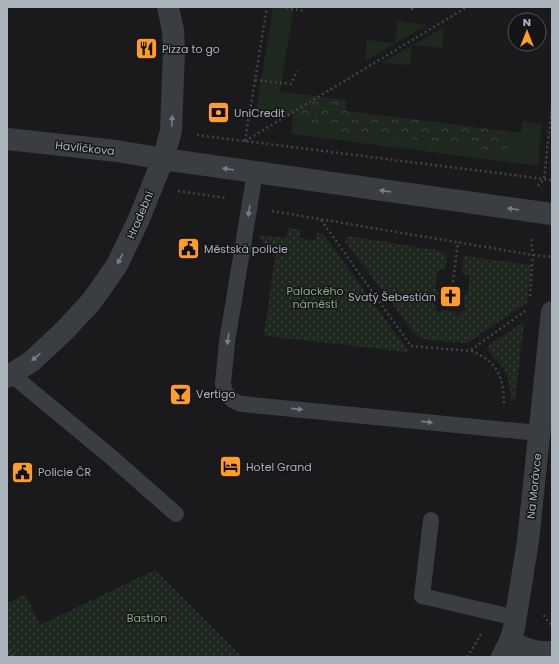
<svg xmlns="http://www.w3.org/2000/svg" width="559" height="664" viewBox="0 0 559 664" font-family="Poppins,sans-serif">
	<style>
		.grass { fill: #1f281f }
		.forest { fill: url(#forest-crowns) }
		.park { fill: url(#park-dots) }
		.lines { fill: none; stroke-linecap: round; stroke-linejoin: round }
		.path { stroke: #404449; stroke-width: 2.5; stroke-dasharray: 2 3; stroke-linecap: butt }
		.service { stroke: #3a3d42; stroke-width: 16 }
		.pedestrian { stroke: #3a3d42; stroke-width: 22 }
		.minor { stroke: #3a3d42; stroke-width: 22 }
		.oneway { fill: #787e86 }
		.labels { text-anchor: middle; dominant-baseline: central; stroke-width: 3; stroke-linejoin: round; paint-order: stroke }
		.poi-label { font-size: 11px; fill: #abb3bd; stroke: #151518; text-anchor: start }
		.street-label { font-size: 11px; fill: #abb3bd; stroke: #151518 }
		.park-label { font-size: 11px; fill: #84aa80; stroke: #151518 }
	</style>
	<defs>
		<pattern id="forest-crowns" width="20" height="18" patternUnits="userSpaceOnUse"><rect width="20" height="18" fill="#1f281f"/><path d="M2 6a3 3 0 1 1 6 0M12 15a3 3 0 1 1 6 0" fill="none" stroke="#3d453e"/></pattern>
		<pattern id="park-dots" width="8" height="8" patternUnits="userSpaceOnUse"><rect width="8" height="8" fill="#1f281f"/><path d="M2 2h.1M6 6h.1" fill="none" stroke="#3d453e" stroke-width="1.8" stroke-linecap="round"/></pattern>
	</defs>
	<rect width="100%" height="100%" fill="#1a1a1d"/>
	<!-- grass -->
	<g class="grass">
		<path d="M273,7H294L280,92L346,100L345,111L521,133L523,121L542,124L538,166L291,134L293,114L288,116L256,111Z"/>
		<path d="M397,21L428,25L365,61L367,40L395,43Z"/>
		<path d="M444,27L442,48L415,45L412,46L410,65L381,63Z"/>
	</g>
	<!-- forest -->
	<path class="forest" d="M302,95L346,100L345,111L513,132L512,141L510,146L506,149L499,151L473,148L422,140L392,138L335,131L310,124L304,119L300,109Z"/>
	<!-- park -->
	<g class="park">
		<path d="M288,228L301,230L300,238L316,241L317,232L324,235L409,352L266,336L264,335L275,258L259,235L286,238Z"/>
		<path d="M349,236L441,251L447,256L445,270H438L435,289L438,290L437,300L433,303L439,313L443,310L454,312L457,316L466,308L464,305L465,294H468L470,275L462,274L464,256L531,265L527,303L467,343L428,340L419,337L413,331L345,241V238Z"/>
		<path d="M524,322L515,401H511C510,388 509,376 501,365C496,359 489,355 488,347L493,342Z"/>
		<path d="M155,570L242,657H7V604L25,594L40,625Z"/>
	</g>
	<g class="lines">
		<!-- path -->
		<g class="path">
			<path d="M281,7L304,11"/>
			<path d="M412,10V7"/>
			<path d="M255,80L291,84L297,71"/>
			<path d="M197,135L552,180"/>
			<path d="M245,141L467,7"/>
			<path d="M245,141L267,7"/>
			<path d="M538,186L544,179L552,105"/>
			<path d="M178,191L226,198"/>
			<path d="M272,211L533,255L552,257"/>
			<path d="M321,220L411,346L471,351C498,361 504,378 504,405"/>
			<path d="M453,282L458,242"/>
			<path d="M530,296L533,255L531,238"/>
			<path d="M471,350L525,311"/>
			<path d="M544,615L545,618L552,625"/>
			<path d="M7,652L13,657"/>
			<path d="M467,657L476,643L481,634"/>
		</g>
		<!-- service -->
		<g class="service">
			<path d="M255,173L227,342L223,384C224,394 232,402 242,404L539,433"/>
			<path d="M12,375L110,456L176,514"/>
			<path d="M431,520L422,596L516,618"/>
		</g>
		<!-- pedestrian -->
		<path class="pedestrian" d="M7,139L117,151L163,159"/>
		<!-- minor -->
		<g class="minor">
			<path d="M163,159L552,214"/>
			<path d="M7,377L32,361L65,330L90,303L99,291L117,265L139,219L163,159L171,131L174,50L173,30L168,7"/>
			<path d="M510,641C524,649 536,653 552,652"/>
			<path d="M502,657L510,641L514,628L528,541L552,312"/>
		</g>
	</g>
	<!-- one-way arrows -->
	<defs><path id="oneway-solid" d="M-6-.8H1V-3.2L6.5 0L1 3.2V.8H-6Z"/></defs>
	<g class="oneway">
		<use href="#oneway-solid" transform="translate(172 121) rotate(-87)"/>
		<use href="#oneway-solid" transform="translate(228 169) rotate(-171)"/>
		<use href="#oneway-solid" transform="translate(385 191) rotate(-172)"/>
		<use href="#oneway-solid" transform="translate(513 209) rotate(-172)"/>
		<use href="#oneway-solid" transform="translate(249 211) rotate(99)"/>
		<use href="#oneway-solid" transform="translate(120 259) rotate(118)"/>
		<use href="#oneway-solid" transform="translate(228 339) rotate(98)"/>
		<use href="#oneway-solid" transform="translate(36 357) rotate(139)"/>
		<use href="#oneway-solid" transform="translate(297 409) rotate(6)"/>
		<use href="#oneway-solid" transform="translate(427 422) rotate(6)"/>
	</g>
	<!-- icons -->
	<defs>
		<symbol id="restaurant-square" viewBox="-11 -11 22 22"><rect x="-9" y="-9" width="18" height="18" rx="4" fill="#ff9c2f" stroke="#151518"/><path d="M-5-6h1v4h1v-4h1v4h1v-4h1v5L-1.5 .5V6h-2V.5L-5-1ZM5-6V6H3V1.5H1.5Q1.5-4 5-6Z" fill="#111"/></symbol>
		<symbol id="bank-square" viewBox="-11 -11 22 22"><rect x="-9" y="-9" width="18" height="18" rx="4" fill="#ff9c2f" stroke="#151518"/><path d="M-6-4H6V4H-6ZM0-2.3a2.3 2.3 0 1 0 0 4.6a2.3 2.3 0 1 0 0-4.6Z" fill="#111"/></symbol>
		<symbol id="civic-square" viewBox="-11 -11 22 22"><rect x="-9" y="-9" width="18" height="18" rx="4" fill="#ff9c2f" stroke="#151518"/><path d="M-.6-6.5H3V-4.5H.6V-3L4-1V1h2V6H-6V1h2V-1L-.6-3ZM-1.2 2.5V6h2.4V2.5Z" fill="#111"/></symbol>
		<symbol id="church-square" viewBox="-11 -11 22 22"><rect x="-9" y="-9" width="18" height="18" rx="4" fill="#ff9c2f" stroke="#151518"/><path d="M-1.2-6h2.4v3.5h3.3v2.4h-3.3V6h-2.4V-.1h-3.3v-2.4h3.3Z" fill="#111"/></symbol>
		<symbol id="bar-square" viewBox="-11 -11 22 22"><rect x="-9" y="-9" width="18" height="18" rx="4" fill="#ff9c2f" stroke="#151518"/><path d="M-6-5H6L.8 .8V4.5H3.5V6h-7V4.5H-.8V.8Z" fill="#111"/></symbol>
		<symbol id="hotel-square" viewBox="-11 -11 22 22"><rect x="-9" y="-9" width="18" height="18" rx="4" fill="#ff9c2f" stroke="#151518"/><path d="M-6-4.5h1.5V1H6V5H4.5V3h-9V5H-6ZM-4 0a1.8 1.8 0 1 1 3.6 0ZM.5 0V-2.5h3Q6-2.5 6 0Z" fill="#111"/></symbol>
	</defs>
	<g fill-rule="evenodd">
		<use href="#restaurant-square" x="134" y="36" width="25" height="25"/>
		<use href="#bank-square" x="206" y="100" width="25" height="25"/>
		<use href="#civic-square" x="176" y="236" width="25" height="25"/>
		<use href="#church-square" x="438" y="284" width="25" height="25"/>
		<use href="#bar-square" x="168" y="382" width="25" height="25"/>
		<use href="#hotel-square" x="218" y="454" width="25" height="25"/>
		<use href="#civic-square" x="10" y="460" width="25" height="25"/>
	</g>
	<g class="labels">
		<!-- poi labels -->
		<g class="poi-label">
			<text x="162" y="49">Pizza to go</text>
			<text x="234" y="113">UniCredit</text>
			<text x="204" y="249">Městská policie</text>
			<text x="436" y="297" text-anchor="end">Svatý Šebestián</text>
			<text x="196" y="394">Vertigo</text>
			<text x="246" y="467">Hotel Grand</text>
			<text x="38" y="472">Policie ČR</text>
		</g>
		<!-- street labels -->
		<g class="street-label">
			<text transform="translate(85 148) rotate(6)">Havlíčkova</text>
			<text transform="translate(140 215) rotate(-67)">Hradební</text>
			<text transform="translate(534 486) rotate(-84)">Na Morávce</text>
		</g>
		<!-- park labels -->
		<g class="park-label">
			<text x="315" y="291">Palackého<tspan x="315" dy="13">náměstí</tspan></text>
			<text x="147" y="618">Bastion</text>
		</g>
	</g>
	<!-- border -->
	<rect width="559" height="664" fill="none" stroke="#abb3bd" stroke-width="16"/>
	<!-- north arrow -->
	<g transform="translate(527 32)"><circle r="19" fill="#151518" stroke="#51545a"/>
	<path d="M0-3L7 15L0 10L-7 15Z" fill="#ff9c2f"/>
	<text y="-6" font-size="11" font-weight="bold" text-anchor="middle" fill="#abb3bd">N</text>
	</g>
</svg>
